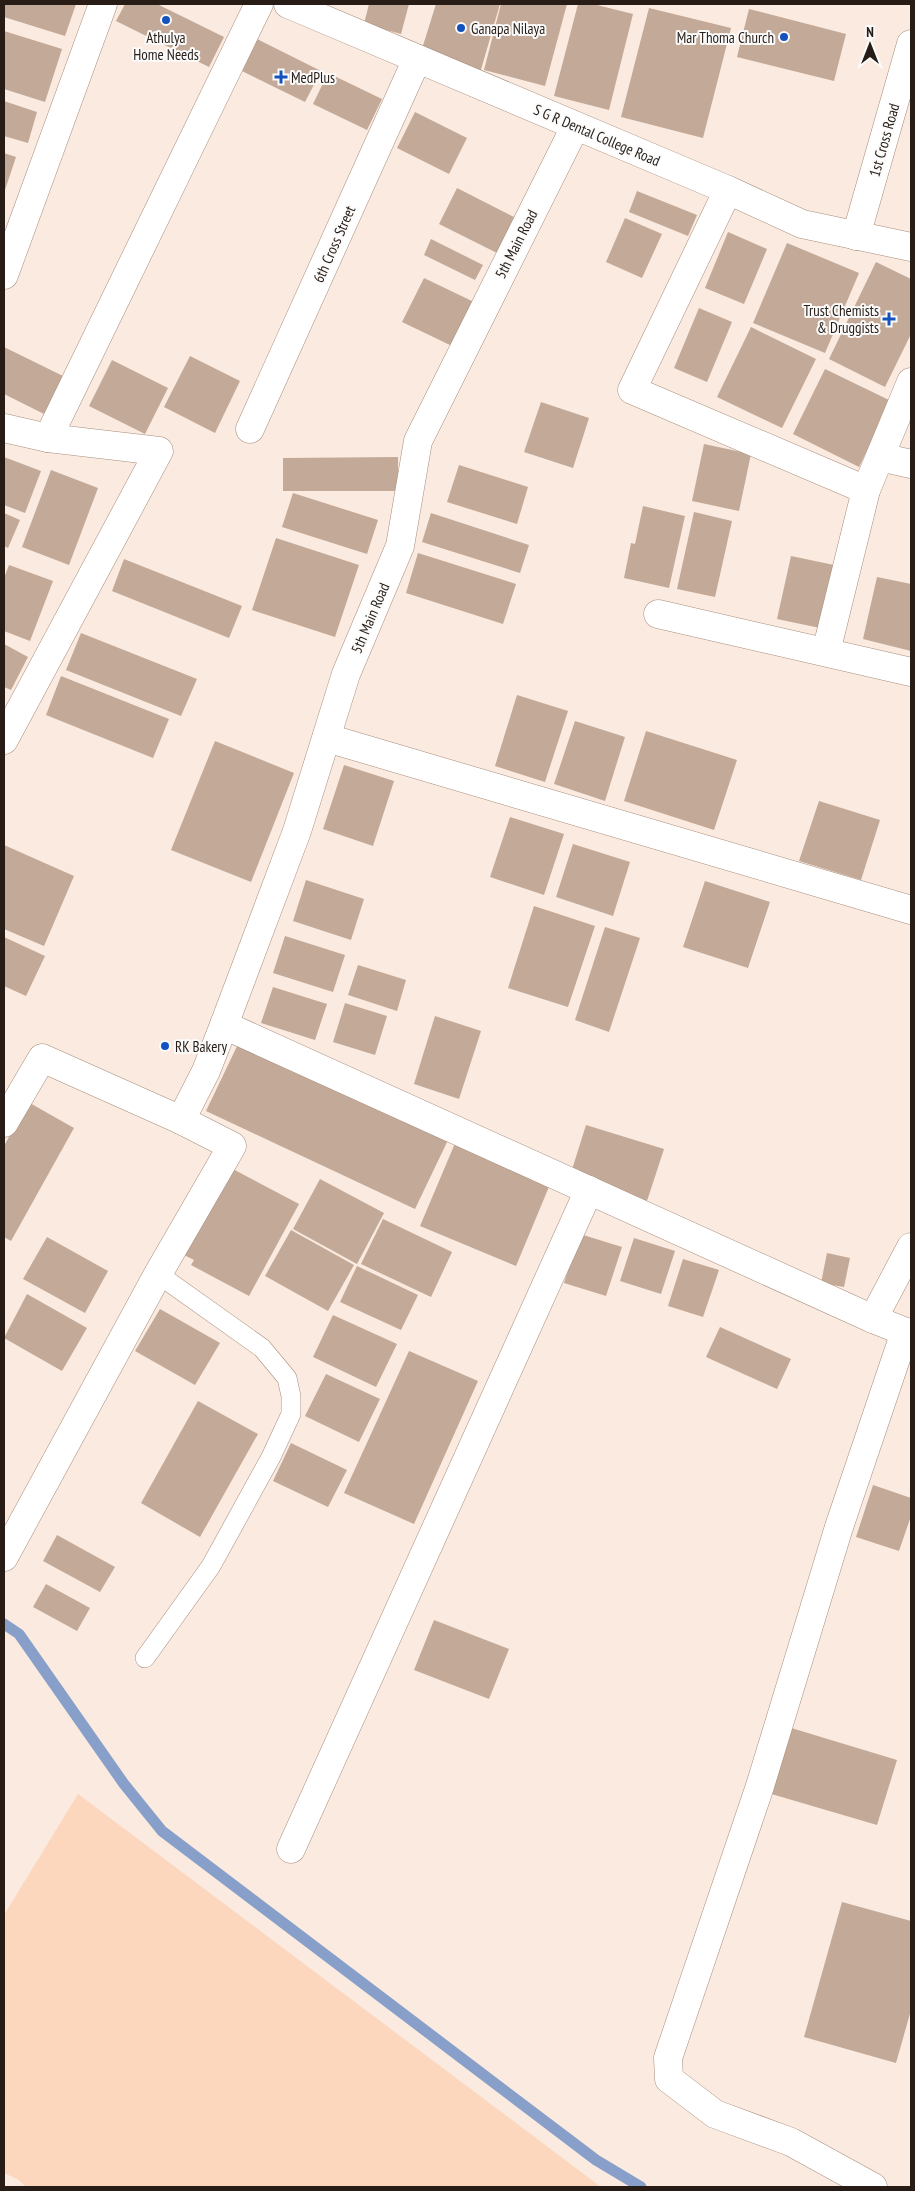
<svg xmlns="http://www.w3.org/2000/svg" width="915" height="2191" viewBox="0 0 915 2191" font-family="'PT Sans Narrow',sans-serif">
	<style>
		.green { fill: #fcd6bd }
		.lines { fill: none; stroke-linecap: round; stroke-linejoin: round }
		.stream { stroke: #88a0c9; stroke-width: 11 }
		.building { fill: #c3a997 }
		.service-casing { stroke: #a88e7d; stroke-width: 20 }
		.minor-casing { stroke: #a88e7d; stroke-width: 29 }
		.tertiary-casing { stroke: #a88e7d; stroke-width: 29 }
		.service { stroke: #fff; stroke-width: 19 }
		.minor { stroke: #fff; stroke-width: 28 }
		.tertiary { stroke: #fff; stroke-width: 28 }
		.poi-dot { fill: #1452be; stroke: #fbfbfb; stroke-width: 2 }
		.labels { text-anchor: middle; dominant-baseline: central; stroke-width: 4; stroke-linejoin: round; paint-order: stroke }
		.poi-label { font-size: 15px; fill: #271d16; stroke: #fbfbfb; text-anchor: start }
		.street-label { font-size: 15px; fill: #271d16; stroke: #fbfbfb }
	</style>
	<rect width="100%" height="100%" fill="#fbeadf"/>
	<!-- green -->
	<path class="green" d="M78,1794L601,2187H26L19,2180L4,2173V1915Z"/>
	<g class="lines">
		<!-- stream -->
		<path class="stream" d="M4,1624L19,1634L124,1784L162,1831L596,2160L641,2187"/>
	</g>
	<!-- building -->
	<g class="building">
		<path d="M4,4H76L65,36L4,17Z"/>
		<path d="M125,4H157L224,37L209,67L116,21Z"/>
		<path d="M369,4H409L401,34L364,24Z"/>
		<path d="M436,4H500L480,73L421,52Z"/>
		<path d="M501,4H567L545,86L484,70Z"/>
		<path d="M578,4H593L633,14L609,110L554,96Z"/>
		<path d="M649,8L731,28L703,138L621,117Z"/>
		<path d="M749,9L846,34L834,81L737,57Z"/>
		<path d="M4,31L62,49L45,102L4,89Z"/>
		<path d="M257,39L321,71L305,102L242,71Z"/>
		<path d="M328,73L382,99L367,130L313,104Z"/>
		<path d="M4,101L37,112L28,143L4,136Z"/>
		<path d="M415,112L467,138L449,174L397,148Z"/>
		<path d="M4,153L16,157L4,193Z"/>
		<path d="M457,188L514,217L497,253L439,224Z"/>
		<path d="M637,191L697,215L688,236L629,212Z"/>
		<path d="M625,218L662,234L642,278L606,262Z"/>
		<path d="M728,232L767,249L744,304L705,288Z"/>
		<path d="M431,239L483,265L475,280L424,255Z"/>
		<path d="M787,243L859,273L825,353L753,323Z"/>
		<path d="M876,262L911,279V334L885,387L829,359Z"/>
		<path d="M424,278L474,302L452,346L402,322Z"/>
		<path d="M699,308L732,322L707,382L674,368Z"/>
		<path d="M751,327L816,359L782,428L717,397Z"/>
		<path d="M4,347L65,377L46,415L4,394Z"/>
		<path d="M190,356L240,381L215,433L164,407Z"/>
		<path d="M112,360L168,388L145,434L89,406Z"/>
		<path d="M825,369L891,401L859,467L793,434Z"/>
		<path d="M541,402L589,418L573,468L524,452Z"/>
		<path d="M704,444L751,454L739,511L692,501Z"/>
		<path d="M4,457L41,471L25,513L4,505Z"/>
		<path d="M398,457V491H283V458Z"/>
		<path d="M459,465L528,487L517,524L447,502Z"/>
		<path d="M51,470L98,488L69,565L22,547Z"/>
		<path d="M293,493L378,520L367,554L282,527Z"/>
		<path d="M643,506L685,516L669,588L624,578L631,543L635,544Z"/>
		<path d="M694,512L732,521L715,597L677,589Z"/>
		<path d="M4,513L20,520L8,548L4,546Z"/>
		<path d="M431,513L529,545L520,573L422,542Z"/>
		<path d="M276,538L359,565L335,637L252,610Z"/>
		<path d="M418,553L516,584L503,624L406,593Z"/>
		<path d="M791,556L834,565L820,628L777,619Z"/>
		<path d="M124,559L242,606L229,638L112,591Z"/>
		<path d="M9,565L53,581L30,641L4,631V578Z"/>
		<path d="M877,577L911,584V651L863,639Z"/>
		<path d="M81,633L197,679L181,716L66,670Z"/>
		<path d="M4,644L28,657L11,690L4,687Z"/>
		<path d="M61,676L169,719L153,758L46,715Z"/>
		<path d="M517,695L568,711L545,782L495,766Z"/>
		<path d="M575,721L625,737L605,801L554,784Z"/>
		<path d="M646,731L737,760L714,830L624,801Z"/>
		<path d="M215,741L294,773L251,882L171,850Z"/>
		<path d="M344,765L394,781L373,846L323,829Z"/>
		<path d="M819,801L880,820L861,880L799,861Z"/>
		<path d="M510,817L564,834L544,895L490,877Z"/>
		<path d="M573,844L630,862L613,916L556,897Z"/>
		<path d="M4,845L74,876L44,946L4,929Z"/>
		<path d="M306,880L364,899L351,940L293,921Z"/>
		<path d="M705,881L770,902L748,968L683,947Z"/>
		<path d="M534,906L595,926L568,1007L508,988Z"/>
		<path d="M605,927L640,938L609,1032L575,1020Z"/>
		<path d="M285,936L345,955L333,992L273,973Z"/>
		<path d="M4,937L45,956L26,996L4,986Z"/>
		<path d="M358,965L406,980L397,1011L348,995Z"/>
		<path d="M273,987L327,1004L315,1040L261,1023Z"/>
		<path d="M345,1003L387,1016L375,1055L333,1042Z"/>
		<path d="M435,1016L481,1031L459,1099L414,1084Z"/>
		<path d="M240,1040L449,1138L415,1209L206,1111Z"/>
		<path d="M28,1102L74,1128L11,1241L4,1237V1146Z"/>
		<path d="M586,1125L664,1149L647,1201L570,1176Z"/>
		<path d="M456,1141L551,1182L516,1266L420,1226Z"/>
		<path d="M229,1167L299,1204L249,1296L191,1265L194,1260L182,1254Z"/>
		<path d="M320,1179L384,1213L357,1264L293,1229Z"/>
		<path d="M383,1219L452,1252L431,1297L361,1264Z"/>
		<path d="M291,1230L354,1265L328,1311L265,1276Z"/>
		<path d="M580,1234L622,1247L606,1296L564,1283Z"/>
		<path d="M47,1237L108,1271L85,1313L23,1279Z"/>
		<path d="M634,1238L675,1251L661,1294L620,1281Z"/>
		<path d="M827,1253L850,1258L844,1287L821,1283Z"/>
		<path d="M683,1259L719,1270L703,1317L668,1306Z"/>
		<path d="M357,1266L418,1295L401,1330L340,1302Z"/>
		<path d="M27,1294L87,1328L62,1371L4,1338Z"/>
		<path d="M160,1309L220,1343L195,1385L135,1351Z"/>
		<path d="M333,1315L397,1344L376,1387L313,1357Z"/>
		<path d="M720,1327L791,1359L777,1389L706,1357Z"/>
		<path d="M409,1351L478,1381L414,1524L344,1493Z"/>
		<path d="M326,1374L380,1399L359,1442L305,1416Z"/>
		<path d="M198,1401L258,1434L200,1537L141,1503Z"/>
		<path d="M291,1443L347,1470L328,1507L273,1481Z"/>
		<path d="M873,1485L911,1498V1516L899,1551L856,1537Z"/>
		<path d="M57,1535L115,1567L100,1592L43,1561Z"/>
		<path d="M46,1584L90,1608L77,1631L33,1607Z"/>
		<path d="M434,1620L509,1649L489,1699L414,1670Z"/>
		<path d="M788,1727L897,1760L877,1825L768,1793Z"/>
		<path d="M842,1902L911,1921V2010L896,2063L804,2037Z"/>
	</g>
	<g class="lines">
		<defs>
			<path id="service" d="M145,1658L211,1566L271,1457L291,1414V1396L287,1378L262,1348L158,1274"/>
			<g id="minor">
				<path d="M728,190L632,390L866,490"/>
				<path d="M856,236L911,44"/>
				<path d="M4,275L103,4"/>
				<path d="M4,428L48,438L159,451L4,740"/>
				<path d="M250,429L417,59"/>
				<path d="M48,438L259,4"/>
				<path d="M880,457L911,464"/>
				<path d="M658,614L911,672"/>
				<path d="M826,652L866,490L911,382"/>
				<path d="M327,738L911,910"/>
				<path d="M224,1025L873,1319L911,1334"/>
				<path d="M181,1120L206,1071L224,1025L297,831L346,674L400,546L418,441L575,127"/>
				<path d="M4,1123L42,1058L181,1120L232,1146L158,1274L4,1557"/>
				<path d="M873,1319L911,1247"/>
				<path d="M291,1849L589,1190"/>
				<path d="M873,2187L791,2142L715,2114L669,2079L668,2058L760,1786L839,1527L905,1332"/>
			</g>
			<path id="tertiary" d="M288,4L728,190L802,224L911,247"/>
		</defs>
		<!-- service casing -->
		<use href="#service" class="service-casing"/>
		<!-- minor casing -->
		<use href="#minor" class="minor-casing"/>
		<!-- tertiary casing -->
		<use href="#tertiary" class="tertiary-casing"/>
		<!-- service -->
		<use href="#service" class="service"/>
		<!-- minor -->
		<use href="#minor" class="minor"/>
		<!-- tertiary -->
		<use href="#tertiary" class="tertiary"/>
	</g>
	<!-- markers -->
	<g class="poi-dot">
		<circle cx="166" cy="20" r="5"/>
		<circle cx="461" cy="28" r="5"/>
		<circle cx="784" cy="37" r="5"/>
		<path d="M278.5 69.5h5v5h5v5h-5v5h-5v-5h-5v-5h5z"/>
		<path d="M886.5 311.5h5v5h5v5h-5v5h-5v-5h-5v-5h5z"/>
		<circle cx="165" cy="1046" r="5"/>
	</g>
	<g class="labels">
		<!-- poi labels -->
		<g class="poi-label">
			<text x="471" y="28">Ganapa Nilaya</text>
			<text x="166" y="37" text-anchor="middle">Athulya<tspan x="166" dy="17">Home Needs</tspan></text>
			<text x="774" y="37" text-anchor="end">Mar Thoma Church</text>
			<text x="291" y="77">MedPlus</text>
			<text x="879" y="310" text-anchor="end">Trust Chemists<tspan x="879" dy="17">&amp; Druggists</tspan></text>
			<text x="175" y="1046">RK Bakery</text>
		</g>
		<!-- street labels -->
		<g class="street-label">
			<text transform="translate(597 135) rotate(23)">S G R Dental College Road</text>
			<text transform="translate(884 140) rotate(-74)">1st Cross Road</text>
			<text transform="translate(334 244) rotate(-66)">6th Cross Street</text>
			<text transform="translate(516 244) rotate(-63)">5th Main Road</text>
			<text transform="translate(370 618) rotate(-67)">5th Main Road</text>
		</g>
	</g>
	<!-- border -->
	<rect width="915" height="2191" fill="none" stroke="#271d16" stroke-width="10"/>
	<!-- north arrow -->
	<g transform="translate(870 45)" stroke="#fbfbfb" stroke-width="4" paint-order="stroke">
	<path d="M0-4L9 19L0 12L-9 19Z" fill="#271d16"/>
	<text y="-8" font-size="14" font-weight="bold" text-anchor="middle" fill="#271d16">N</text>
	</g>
</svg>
